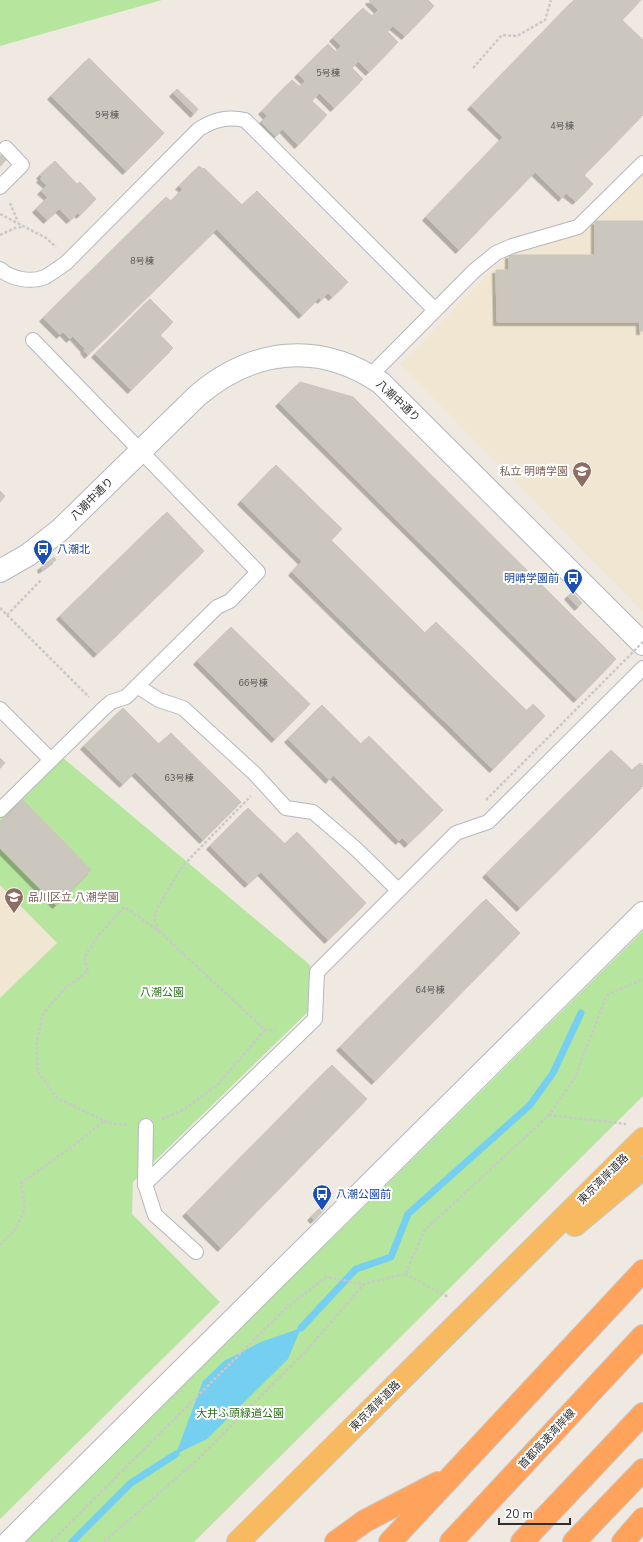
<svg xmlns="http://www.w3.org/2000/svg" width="643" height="1542" viewBox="0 0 643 1542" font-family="'Nunito Sans','Noto Sans JP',sans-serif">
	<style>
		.education { fill: #f0e6d1 }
		.green { fill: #b6e59e }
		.water { fill: #75cff0 }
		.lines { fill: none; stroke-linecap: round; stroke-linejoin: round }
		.stream { stroke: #75cff0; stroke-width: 7 }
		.building { fill: #cbc7bf; stroke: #cbc5ba; filter: url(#shadow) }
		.service-casing { stroke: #b4b7c1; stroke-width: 16 }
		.tertiary-casing { stroke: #b4b7c1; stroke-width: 24 }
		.trunk-casing { stroke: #c9c9c9; stroke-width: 24 }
		.motorway-casing { stroke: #c9c9c9; stroke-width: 24 }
		.path { stroke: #c9c9c9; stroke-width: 2.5; stroke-dasharray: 3 2; stroke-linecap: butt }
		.service { stroke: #fff; stroke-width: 14 }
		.tertiary { stroke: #fff; stroke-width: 22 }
		.trunk { stroke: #f8ba60; stroke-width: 22 }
		.motorway { stroke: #ffa35c; stroke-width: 22 }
		.path-bridge { stroke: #c9c9c9; stroke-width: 2.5; stroke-dasharray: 3 2; stroke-linecap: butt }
		.labels { text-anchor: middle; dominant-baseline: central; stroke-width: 4; stroke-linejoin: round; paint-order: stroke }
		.number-label { font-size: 9px; fill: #555452 }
		.street-label { font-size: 11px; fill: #2e2e2e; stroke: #fff }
		.education-label { font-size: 11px; fill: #785e54; stroke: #fff; text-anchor: end }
		.transit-label { font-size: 11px; fill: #164399; stroke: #fff; text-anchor: start }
		.park-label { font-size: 11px; fill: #2c6e1b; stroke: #fff }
	</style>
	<defs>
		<filter id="shadow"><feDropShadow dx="-3.5" dy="3.5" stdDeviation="0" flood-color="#0004"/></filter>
	</defs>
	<rect width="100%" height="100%" fill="#efe9e1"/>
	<!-- education -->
	<g class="education">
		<path d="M643,174V612L400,364L511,251L584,233Z"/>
		<path d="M0,885L57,943L0,998Z"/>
	</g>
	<!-- green -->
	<g class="green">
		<path d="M0,0H162L0,46Z"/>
		<path d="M62,757L310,965L313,1007L133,1182L132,1214L220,1302L0,1519V998L57,943L0,885V819Z"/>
		<path d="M643,931V1096L194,1542H25Z"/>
	</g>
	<!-- water -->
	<path class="water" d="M301,1328L288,1359L207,1439L176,1454L203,1381L224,1361L261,1342Z"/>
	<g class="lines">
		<!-- stream -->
		<g class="stream">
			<path d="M301,1328L356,1269L391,1257L408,1214L530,1105L553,1073L581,1013"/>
			<path d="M72,1542L131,1483L176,1454"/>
		</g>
	</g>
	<!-- building -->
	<g class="building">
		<path d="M370,0H428L434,6L405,36L393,26L387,31L398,42L369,72L358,61L352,68L363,79L334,108L319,93L312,101L327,115L298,145L283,129L276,136L261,122L267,116L262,111L292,80L300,87L305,81L298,74L328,44L336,52L341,46L333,38L363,8L372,16L378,10L369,1Z"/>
		<path d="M574,0H641L622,20L643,40V115L584,175L593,184L576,201L566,193L562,198L535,172L459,250L426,217L503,137L471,106Z"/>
		<path d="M89,58L164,133L126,171L51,96Z"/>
		<path d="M177,89L198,109L194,114L173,93Z"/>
		<path d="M1,155L6,160L0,166V156Z"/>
		<path d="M55,161L77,184L80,182L96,199L80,215L78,213L70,220L59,209L47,220L36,209L48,197L41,191L47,185L40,179L42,177L40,175Z"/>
		<path d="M199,166L203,169L204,168L242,205L257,191L348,282L332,297L328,293L321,300L319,298L302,315L217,229L88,355L84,350L85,349L73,336L70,339L63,332L60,335L43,318L166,197L171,201L183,189L179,186Z"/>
		<path d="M595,221H643V331H640V322H497L496,270H509V255H595Z"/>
		<path d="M150,299L173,322L160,335L173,348L131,390L95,354Z"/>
		<path d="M300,382L353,397L616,659L577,699L279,403Z"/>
		<path d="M276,465L342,529L331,540L425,633L436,622L527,711L533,704L545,716L493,769L292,572L302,561L241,501Z"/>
		<path d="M0,491L5,496L0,502Z"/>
		<path d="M167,512L204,551L97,654L60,616Z"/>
		<path d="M54,557L56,560L42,570L41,567Z"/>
		<path d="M572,592L582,603L578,607L568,596Z"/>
		<path d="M231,627L310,704L275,739L197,661Z"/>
		<path d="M322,705L361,744L369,736L443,810L408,844L402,838L399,841L333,775L329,780L288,739Z"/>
		<path d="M123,708L159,744L171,733L241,802L203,840L135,772L123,784L84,746Z"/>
		<path d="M611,750L632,770L640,763L643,766V786L520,908L486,874Z"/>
		<path d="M0,758L5,763L0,768Z"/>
		<path d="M23,800L91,870L56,905L0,848V823Z"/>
		<path d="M248,808L285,844L297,832L366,903L328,940L261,872L248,884L210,846Z"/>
		<path d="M486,899L520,933L375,1081L340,1047Z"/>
		<path d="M332,1065L367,1099L221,1248L186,1213Z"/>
		<path d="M322,1206L325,1209L314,1220L311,1217Z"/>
	</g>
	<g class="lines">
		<defs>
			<g id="service">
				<path d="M0,187L22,165L6,148"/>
				<path d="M0,269C11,279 31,283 45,277C52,273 59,268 66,263L199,129C214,120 227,116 245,120L435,310"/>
				<path d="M370,376L474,271L496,253L512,246L578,227L643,163"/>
				<path d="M137,686L159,700L183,708L255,774L286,808L313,812L355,848L398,890"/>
				<path d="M0,709L51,760"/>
				<path d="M0,810L102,710L111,702L126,697L217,607L230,601L258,572L33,340"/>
				<path d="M145,1184L146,1126"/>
				<path d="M196,1252L155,1215L145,1184L315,1019L317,972L456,833L488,822L643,668"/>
			</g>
			<g id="tertiary">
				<path d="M0,571L28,555L60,530L197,396C253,348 319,341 381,383L643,644"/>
				<path d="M9,1542L643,913"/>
			</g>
			<g id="trunk">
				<path d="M575,1225L643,1168"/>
				<path d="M238,1542L643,1139"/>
			</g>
			<g id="motorway">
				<path d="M336,1542L365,1521L438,1483"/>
				<path d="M390,1542L643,1271"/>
				<path d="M451,1542L643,1336"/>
				<path d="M522,1542L643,1414"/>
				<path d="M574,1542L643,1470"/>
				<path d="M623,1542L643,1519"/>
			</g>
		</defs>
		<!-- service casing -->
		<use href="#service" class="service-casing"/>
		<!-- tertiary casing -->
		<use href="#tertiary" class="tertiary-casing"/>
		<!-- trunk casing -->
		<use href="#trunk" class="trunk-casing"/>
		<!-- motorway casing -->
		<use href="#motorway" class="motorway-casing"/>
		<!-- path -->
		<g class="path">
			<path d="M473,68L502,35L517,36L545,20L551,0"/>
			<path d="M10,203L18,222"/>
			<path d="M0,214L46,238L56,247"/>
			<path d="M0,235L15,228L22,227"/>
			<path d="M0,608L89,697"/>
			<path d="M7,615L42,579"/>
			<path d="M159,931L154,918L159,905L180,870L195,853L251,796"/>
			<path d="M549,1115L626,1124"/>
			<path d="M162,1119L185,1109L218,1084L265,1030"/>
			<path d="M127,1125L109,1123L57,1098L38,1072L36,1046L43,1014L64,989L88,971L84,958L98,936L124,907L159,931L265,1030H276"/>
			<path d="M0,1245L16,1229L25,1208L21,1183L77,1143L104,1121"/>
			<path d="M405,1274L448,1297"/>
			<path d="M51,1542L284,1310L326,1277L363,1284"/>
			<path d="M104,1542L197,1460L307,1350L364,1284L405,1274L424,1231L549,1115L574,1079L607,995L643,979"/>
		</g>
		<!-- service -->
		<use href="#service" class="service"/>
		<!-- tertiary -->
		<use href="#tertiary" class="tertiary"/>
		<!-- trunk -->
		<use href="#trunk" class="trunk"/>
		<!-- motorway -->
		<use href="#motorway" class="motorway"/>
		<!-- path-bridge -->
		<path class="path-bridge" d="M486,800L643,642"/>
	</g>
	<!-- icons -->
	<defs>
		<symbol id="school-pin" viewBox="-11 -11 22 30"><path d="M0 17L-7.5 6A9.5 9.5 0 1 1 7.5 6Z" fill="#8d6e63" stroke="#fff"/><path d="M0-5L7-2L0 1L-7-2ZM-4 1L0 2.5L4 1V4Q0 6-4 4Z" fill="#fff"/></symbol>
		<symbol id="bus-pin" viewBox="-11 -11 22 30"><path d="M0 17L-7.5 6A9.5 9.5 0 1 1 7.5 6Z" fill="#1a4fb4" stroke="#fff"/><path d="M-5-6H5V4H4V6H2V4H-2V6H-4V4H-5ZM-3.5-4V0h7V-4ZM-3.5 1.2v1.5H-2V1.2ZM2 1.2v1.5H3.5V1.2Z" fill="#fff"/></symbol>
	</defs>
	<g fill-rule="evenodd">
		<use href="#school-pin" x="571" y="460" width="22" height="30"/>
		<use href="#bus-pin" x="32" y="538" width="22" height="30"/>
		<use href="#bus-pin" x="562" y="567" width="22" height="30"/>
		<use href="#school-pin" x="3" y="886" width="22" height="30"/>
		<use href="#bus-pin" x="311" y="1183" width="22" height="30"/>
	</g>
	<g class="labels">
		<!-- number labels -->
		<g class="number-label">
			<text x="328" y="73">5号棟</text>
			<text x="107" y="115">9号棟</text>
			<text x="562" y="126">4号棟</text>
			<text x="142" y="261">8号棟</text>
			<text x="253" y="683">66号棟</text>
			<text x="179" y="778">63号棟</text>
			<text x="430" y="990">64号棟</text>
		</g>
		<!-- street labels -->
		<g class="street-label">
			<text transform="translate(398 401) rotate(43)">八潮中通り</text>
			<text transform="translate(92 499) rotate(-45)">八潮中通り</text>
			<text transform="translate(603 1179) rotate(-45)">東京湾岸道路</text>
			<text transform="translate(375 1406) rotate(-45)">東京湾岸道路</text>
			<text transform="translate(547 1439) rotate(-47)">首都高速湾岸線</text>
		</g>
		<!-- education labels -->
		<g class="education-label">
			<text x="568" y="471">私立 明晴学園</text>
			<text x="28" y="897" text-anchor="start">品川区立 八潮学園</text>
		</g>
		<!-- transit labels -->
		<g class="transit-label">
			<text x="57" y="549">八潮北</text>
			<text x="559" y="578" text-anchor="end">明晴学園前</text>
			<text x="336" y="1194">八潮公園前</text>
		</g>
		<!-- park labels -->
		<g class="park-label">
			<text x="162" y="992">八潮公園</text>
			<text x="240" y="1413">大井ふ頭緑道公園</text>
		</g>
	</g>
	<!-- scale -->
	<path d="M499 1518v6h71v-6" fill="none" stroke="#2e2e2e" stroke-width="2"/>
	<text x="505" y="1518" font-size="12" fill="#2e2e2e" stroke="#ffffff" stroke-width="3" paint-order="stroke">20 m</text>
</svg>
